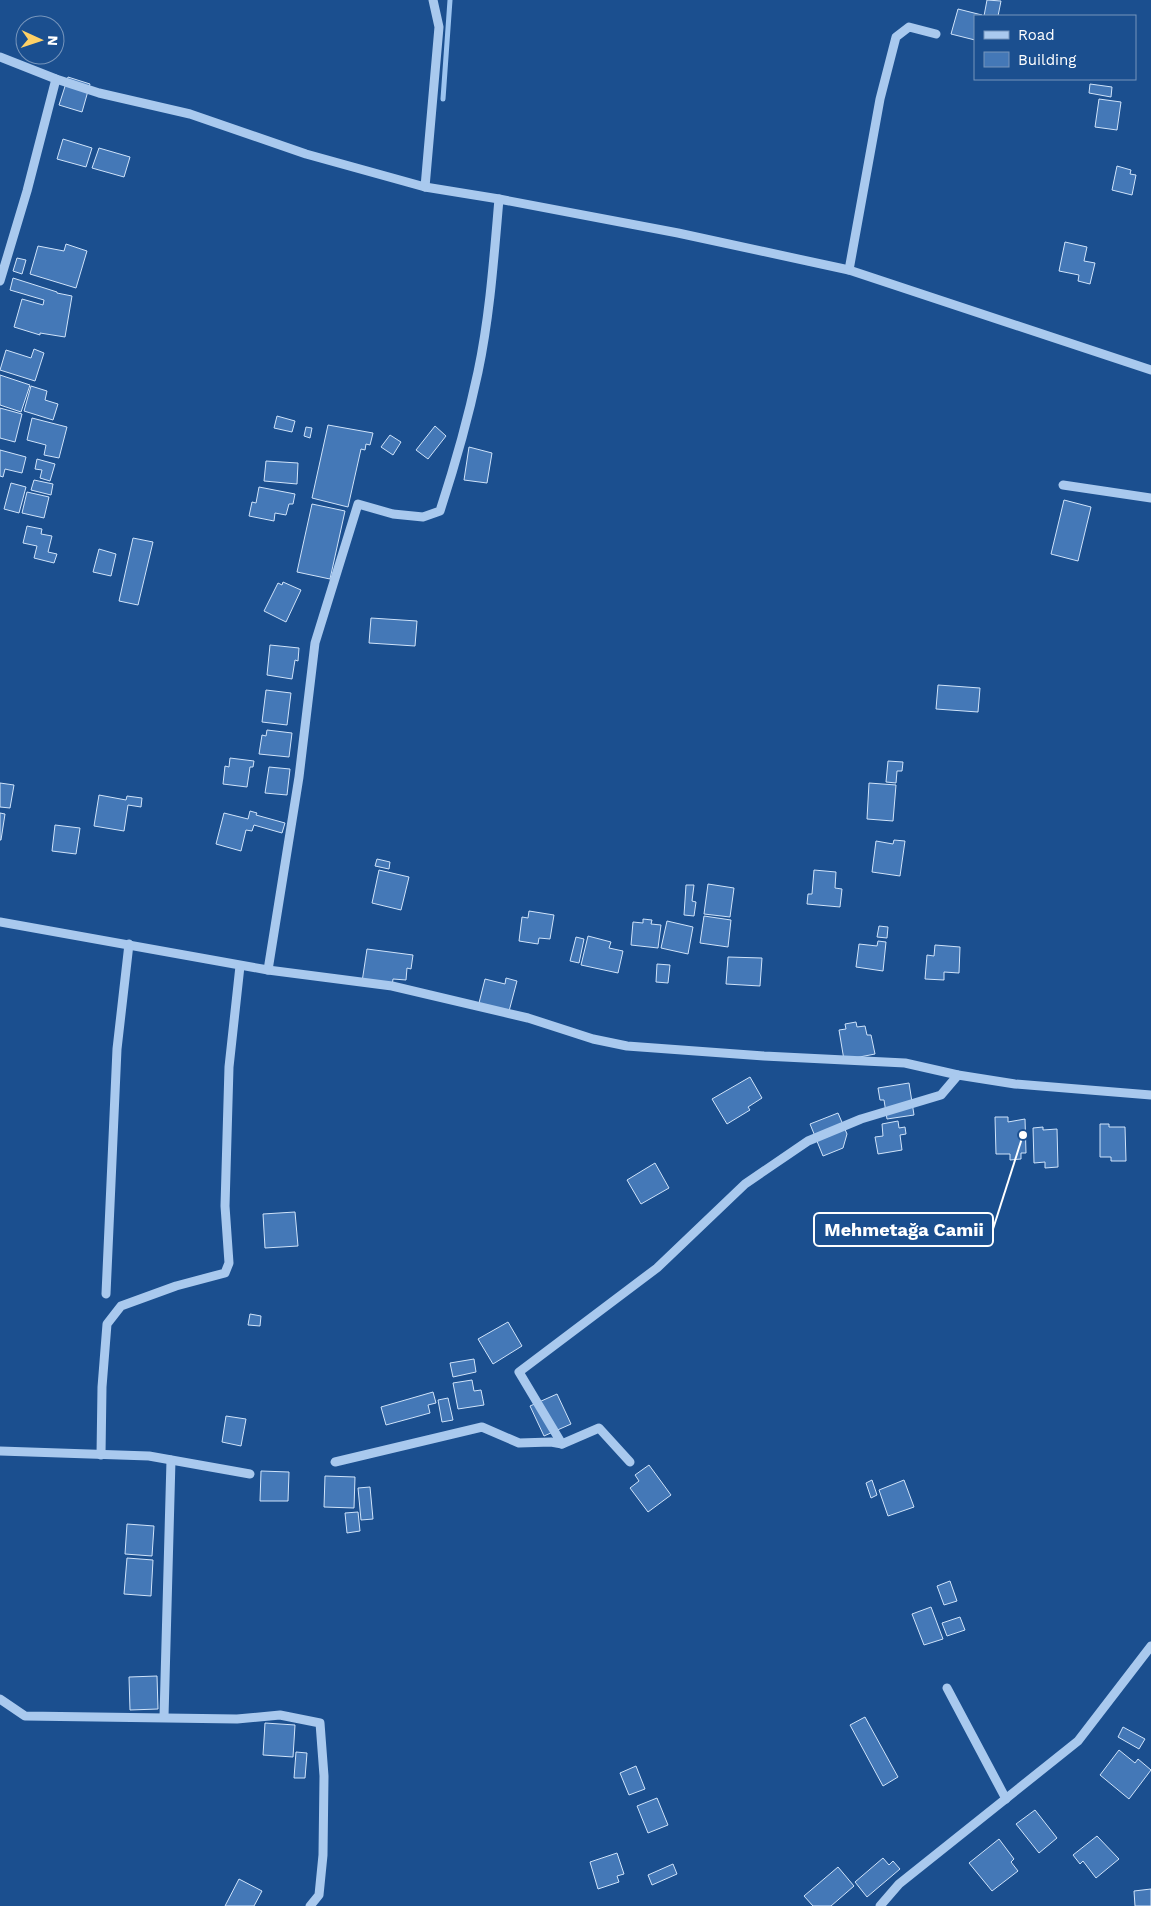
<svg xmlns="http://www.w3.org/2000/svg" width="1151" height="1906" viewBox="0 0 1151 1906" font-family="'Work Sans',sans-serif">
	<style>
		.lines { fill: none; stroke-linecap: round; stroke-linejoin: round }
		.stream { stroke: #9cc4f0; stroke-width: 5 }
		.building { fill: #4478b7; stroke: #cfe3fa }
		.minor { stroke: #a9c9ee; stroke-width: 9 }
		.leader { fill: none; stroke: #fff; stroke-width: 2 }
		.callout-dot { fill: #fff; stroke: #1b4f8f; stroke-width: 2 }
		.callout { fill: #1b4f8f; stroke: #fff; stroke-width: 2 }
		.callout-label { font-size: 18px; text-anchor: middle; font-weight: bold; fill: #fff }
	</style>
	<rect width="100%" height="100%" fill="#1b4f8f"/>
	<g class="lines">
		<!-- stream -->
		<path class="stream" d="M443,99L450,0"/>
	</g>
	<!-- building -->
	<g class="building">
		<path d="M987,0L1001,1L998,16H984Z"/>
		<path d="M958,9L982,15L975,16V40L951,34Z"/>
		<path d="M68,77L90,84L82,112L59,105Z"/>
		<path d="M1090,84L1112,87L1111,97L1089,93Z"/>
		<path d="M1099,99L1121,102L1117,130L1095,127Z"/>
		<path d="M63,139L92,148L86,167L57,159Z"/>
		<path d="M99,148L130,157L124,177L92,168Z"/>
		<path d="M1117,166L1131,170L1130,174L1136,175L1132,195L1112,190Z"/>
		<path d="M1065,242L1087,247L1084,261L1095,263L1090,284L1078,281L1079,275L1059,271Z"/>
		<path d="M66,244L87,251L76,288L30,274L38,246L64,251Z"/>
		<path d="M17,258L26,260L22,274L13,271Z"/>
		<path d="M13,278L57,292V293L72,296L65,337L40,333V335L14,327L22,299L43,305L44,300L10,290Z"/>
		<path d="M34,349L44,353L35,381L0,370L6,350L31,358Z"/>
		<path d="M0,375L30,385L21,412L0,405Z"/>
		<path d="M31,386L47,391L45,400L58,404L53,420L24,411Z"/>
		<path d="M0,408L22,414L15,442L0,438Z"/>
		<path d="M277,416L295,421L292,432L274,428Z"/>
		<path d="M32,418L67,427L59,458L44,455L46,445L27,440Z"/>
		<path d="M328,425L373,433L370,445L366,444L365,450L361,449L348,507L312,498Z"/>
		<path d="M435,426L446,436L428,459L416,450Z"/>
		<path d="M306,427L312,428L310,438L304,436Z"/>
		<path d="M390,435L401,442L393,455L381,447Z"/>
		<path d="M469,447L492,453L487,483L464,480Z"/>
		<path d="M0,450L26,457L22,473L5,469L3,477L0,476Z"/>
		<path d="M37,459L55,464L50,481L40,478L42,470L35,469Z"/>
		<path d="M266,461L298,463L297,484L264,481Z"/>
		<path d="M34,480L53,484L51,495L31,490Z"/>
		<path d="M11,483L26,487L19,513L4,509Z"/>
		<path d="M259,487L295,494L293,504H289L286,515L275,513L274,521L249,516L252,502L256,503Z"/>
		<path d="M27,492L49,497L44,518L22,513Z"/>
		<path d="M1064,500L1091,507L1078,561L1051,554Z"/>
		<path d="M312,504L345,511L330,579L297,572Z"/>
		<path d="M27,526L42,529L41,534L52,536L48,552L57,554L54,563L34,558L37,546L23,543Z"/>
		<path d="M133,538L153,542L138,605L119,601Z"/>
		<path d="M99,549L116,554L111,576L93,572Z"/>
		<path d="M283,582L301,590L286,622L264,611L278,583L282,585Z"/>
		<path d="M371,618L417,621L415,646L369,643Z"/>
		<path d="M270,645L299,648L298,661L295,660L292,679L267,675Z"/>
		<path d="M938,685L980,688L978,712L936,709Z"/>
		<path d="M266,690L291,693L287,725L262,722Z"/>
		<path d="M267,730L292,733L289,757L259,754L262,735L266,736Z"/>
		<path d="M230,758L254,761L253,767H250L247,787L223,784L225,766L229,767Z"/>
		<path d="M888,761L903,762L902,771H897L896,783L886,782Z"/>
		<path d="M269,767L290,769L287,795L265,793Z"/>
		<path d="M0,783L14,785L10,808L0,807Z"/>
		<path d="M869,783L896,785L893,821L867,819Z"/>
		<path d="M99,795L126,800L127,796L142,798L141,807L128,805L124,831L94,826Z"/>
		<path d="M250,811L257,813L256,815L285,823L282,833L254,825L252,831L246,830L241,851L216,844L224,813L248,819Z"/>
		<path d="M0,813L5,814L1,840H0Z"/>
		<path d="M55,825L80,828L76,854L52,851Z"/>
		<path d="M894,840L905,841L900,876L872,872L876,841L893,844Z"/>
		<path d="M377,859L390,862L389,869L375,866Z"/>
		<path d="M379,870L409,877L401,910L372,903Z"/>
		<path d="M814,870L836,872L835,888L842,889L840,907L807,904L808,894H812Z"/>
		<path d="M708,884L734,888L730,917L704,914Z"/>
		<path d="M686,885H694L692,901L696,902L694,916L684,915Z"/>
		<path d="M529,911L554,915L550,939L539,938L538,944L519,941L522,917L528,918Z"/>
		<path d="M704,916L731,920L728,947L700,943Z"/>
		<path d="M643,919L652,920L651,924L661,925L658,948L631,945L633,922L643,923Z"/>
		<path d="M667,921L693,927L688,954L661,948Z"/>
		<path d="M879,926L888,927L887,938L877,937Z"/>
		<path d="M588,936L611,942L609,948L623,951L618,973L581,965Z"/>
		<path d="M576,937L584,939L579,963L570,961Z"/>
		<path d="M878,941L886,942L883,971L856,967L859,944L877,946Z"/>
		<path d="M935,945L960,947L959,973L944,972V980L925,979L927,955L934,956Z"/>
		<path d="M367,949L413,955L411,969L407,968L406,980L393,979L392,986L362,982Z"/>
		<path d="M728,957L762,958L760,986L726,984Z"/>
		<path d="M657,964L670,965L668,983L656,982Z"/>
		<path d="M506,978L517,981L508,1015L478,1007L485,979L505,984Z"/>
		<path d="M856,1022L857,1027L865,1026L867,1035H871L875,1054L844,1060L839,1030L846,1029L845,1024Z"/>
		<path d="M750,1077L762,1098L748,1107L750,1110L727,1124L712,1099Z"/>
		<path d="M909,1083L914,1115L887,1119L884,1100H880L878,1088Z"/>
		<path d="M838,1113L847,1134L843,1148L823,1156L810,1124Z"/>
		<path d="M995,1117H1008V1122L1025,1119L1026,1153H1021V1159L1010,1160V1154H996Z"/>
		<path d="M898,1121L899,1128L905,1127L906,1134L900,1135L902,1150L878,1154L875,1137L883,1136L882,1124Z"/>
		<path d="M1100,1124H1109V1127H1125L1126,1161H1111V1157H1100Z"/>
		<path d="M1043,1127V1130L1057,1129L1058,1167L1045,1168V1162L1034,1163L1033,1128Z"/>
		<path d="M655,1163L669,1188L641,1204L627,1180Z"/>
		<path d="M295,1212L298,1246L265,1248L263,1214Z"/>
		<path d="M250,1314L261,1316L260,1326L248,1325Z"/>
		<path d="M508,1322L522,1346L493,1364L478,1339Z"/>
		<path d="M474,1359L476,1372L453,1377L450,1363Z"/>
		<path d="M472,1380L474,1391L481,1390L484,1405L458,1409L453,1383Z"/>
		<path d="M433,1392L436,1403L428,1405L430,1413L386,1425L381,1407Z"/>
		<path d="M557,1394L571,1424L544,1436L530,1406Z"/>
		<path d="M448,1398L453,1420L442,1422L438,1400Z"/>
		<path d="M226,1416L246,1419L241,1446L222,1442Z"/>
		<path d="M649,1465L671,1495L648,1512L630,1488L639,1481L635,1475Z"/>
		<path d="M261,1471L289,1472L288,1501H260Z"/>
		<path d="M325,1476L355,1477L354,1508L324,1507Z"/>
		<path d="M872,1480L877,1495L871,1498L866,1483Z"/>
		<path d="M904,1480L914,1507L888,1516L879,1490Z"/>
		<path d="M370,1487L373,1519L361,1520L358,1488Z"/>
		<path d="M358,1512L360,1531L347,1533L345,1513Z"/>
		<path d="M127,1524L154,1526L152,1556L125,1554Z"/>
		<path d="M127,1558L153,1560L151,1596L124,1594Z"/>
		<path d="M950,1581L957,1601L944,1605L937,1586Z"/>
		<path d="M931,1607L943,1639L924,1645L912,1614Z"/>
		<path d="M960,1617L965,1630L947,1636L942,1623Z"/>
		<path d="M157,1676L158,1709L130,1710L129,1677Z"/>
		<path d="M865,1717L898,1777L883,1786L850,1725Z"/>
		<path d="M265,1723L295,1725L293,1757L263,1755Z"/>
		<path d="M1123,1727L1145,1739L1139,1749L1118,1737Z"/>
		<path d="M1119,1750L1135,1763L1138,1759L1151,1770L1129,1799L1100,1775Z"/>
		<path d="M296,1752L307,1753L305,1778H294Z"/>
		<path d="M636,1766L645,1789L629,1795L620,1773Z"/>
		<path d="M657,1798L668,1825L648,1833L637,1806Z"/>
		<path d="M1035,1810L1057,1838L1039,1853L1016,1824Z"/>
		<path d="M1097,1836L1119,1859L1096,1878L1083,1861L1080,1864L1073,1855Z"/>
		<path d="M999,1839L1014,1859L1011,1862L1018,1871L992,1891L969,1863Z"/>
		<path d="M617,1853L624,1874L617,1876L619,1882L598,1889L590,1862Z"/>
		<path d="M883,1858L889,1865L893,1861L900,1869L867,1897L855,1882Z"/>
		<path d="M673,1864L677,1874L652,1885L648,1875Z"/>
		<path d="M838,1867L854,1886L831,1906H813L804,1896Z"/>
		<path d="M239,1879L262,1891L254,1906H225Z"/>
		<path d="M1151,1889V1906H1135L1134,1891Z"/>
	</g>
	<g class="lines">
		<!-- minor -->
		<g class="minor">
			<path d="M0,57L56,79L99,93L190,114L306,154L425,187L499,199L678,233L849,270L1151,370"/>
			<path d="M425,187L439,27L433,0"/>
			<path d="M849,270L880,99L896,37L909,27L936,34"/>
			<path d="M0,281L27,191L56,79"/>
			<path d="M1063,485L1151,498"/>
			<path d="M0,922L268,970L392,986L528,1018L593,1039L627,1046L764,1056L905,1063L958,1075L1015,1084L1151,1095"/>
			<path d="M268,970L299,777L315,643L358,504L393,514L423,517L440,511C455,465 468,419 478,372C490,315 494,256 499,199"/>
			<path d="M106,1294L117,1049L129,944"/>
			<path d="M0,1451L149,1456L250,1474"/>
			<path d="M101,1455L102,1387L107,1324L121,1306L176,1286L225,1273L229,1263L225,1206L229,1067L240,966"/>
			<path d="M335,1462L482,1427L519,1443L551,1442L562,1444"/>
			<path d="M630,1462L599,1428L562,1444L519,1372L657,1268L745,1184L808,1141L861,1119L941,1095L958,1075"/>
			<path d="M947,1688L1006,1799"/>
			<path d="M0,1699L25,1716L237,1719L280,1715L320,1723L324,1776L323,1855L319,1895L310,1906"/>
			<path d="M164,1717L171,1460"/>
			<path d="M880,1906L899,1884L1078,1741L1151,1646"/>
		</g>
	</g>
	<!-- callouts -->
	<path class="leader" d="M1023 1135L993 1229"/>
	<circle class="callout-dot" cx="1023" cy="1135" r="5"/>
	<rect class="callout" x="814" y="1213" width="179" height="33" rx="5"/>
	<g class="callout-label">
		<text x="904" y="1236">Mehmetağa Camii</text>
	</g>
	<!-- legend -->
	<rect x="974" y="15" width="162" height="65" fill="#1b4f8f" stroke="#7695bc"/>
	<rect x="984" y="31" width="25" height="8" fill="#a9c9ee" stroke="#7695bc"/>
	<text x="1018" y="40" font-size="15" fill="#ffffff">Road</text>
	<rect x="984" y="52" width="25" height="15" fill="#4478b7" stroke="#7695bc"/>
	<text x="1018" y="65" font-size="15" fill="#ffffff">Building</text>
	<!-- north arrow -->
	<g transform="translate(40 40) rotate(93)"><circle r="24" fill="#1b4f8f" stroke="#7695bc"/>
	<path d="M0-4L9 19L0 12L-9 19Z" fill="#ffd166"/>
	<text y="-8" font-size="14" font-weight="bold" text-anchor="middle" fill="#ffffff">N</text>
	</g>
</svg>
